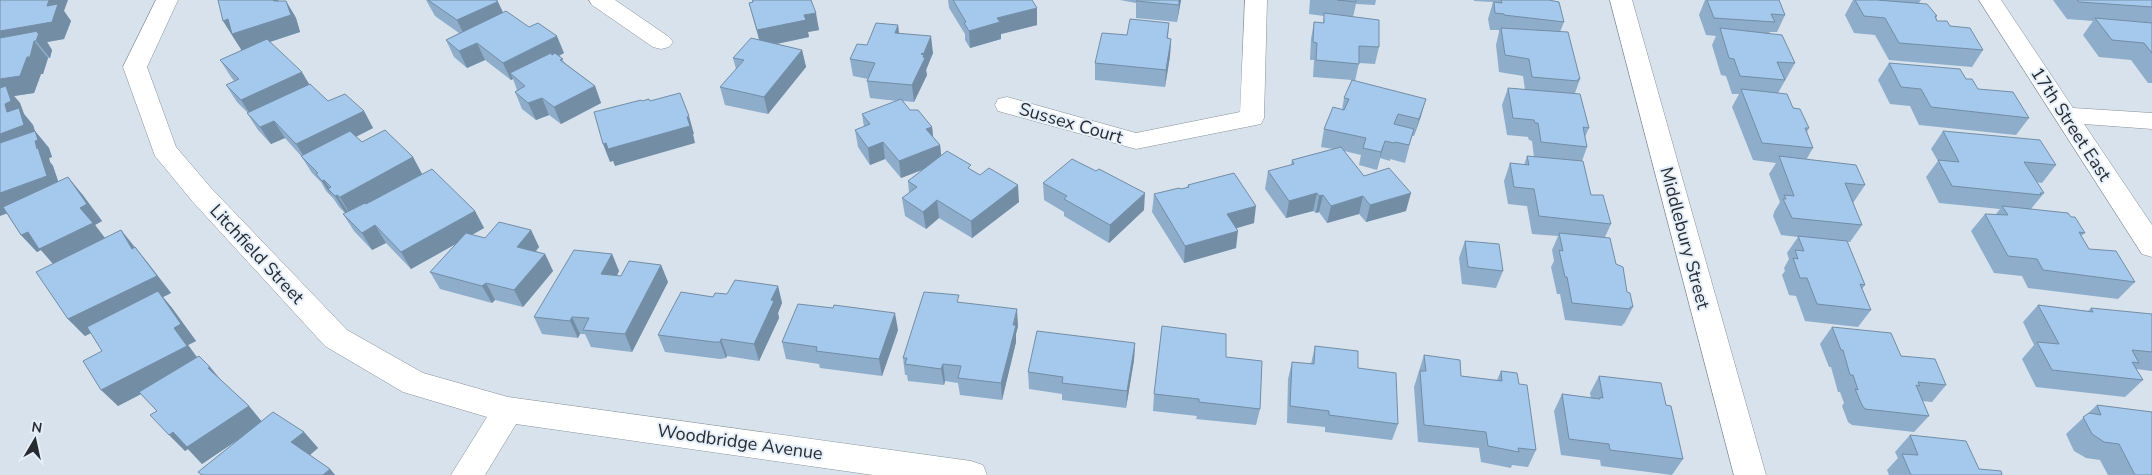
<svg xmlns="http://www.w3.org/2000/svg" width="2152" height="475" viewBox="0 0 2152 475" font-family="'Nunito Sans',sans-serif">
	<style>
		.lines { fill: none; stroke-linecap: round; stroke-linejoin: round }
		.street-casing { stroke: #86919a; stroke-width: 1 }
		.street { fill: #fff; fill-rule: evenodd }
		.wall { fill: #8dadcb }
		.shaded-wall { fill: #738da5 }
		.building { fill: #a4c9ec; stroke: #738da5 }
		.labels { text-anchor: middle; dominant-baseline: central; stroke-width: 4; stroke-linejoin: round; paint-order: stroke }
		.street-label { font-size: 18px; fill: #282c30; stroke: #e4effa }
	</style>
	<rect width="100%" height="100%" fill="#d7e2ed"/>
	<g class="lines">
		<defs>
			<g id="street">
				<path d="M156,0H178L147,67L176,147L211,188L347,330L423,373L508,397L971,461L983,465L987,475H873L516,424L485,475H451L487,417L403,392L325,346L193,202L155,156L123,67Z"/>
				<path d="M589,0H615L669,37L673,42L669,47L661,49L653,47L592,5Z"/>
				<path d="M1245,0H1267L1264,118L1261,124L1136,149L998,111L995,105L998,99L1007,97L1136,133L1240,112Z"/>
				<path d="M1610,0H1632L1766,475H1734Z"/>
				<path d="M1979,0H2001L2073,108L2152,113V129L2084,124L2152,225V257L2142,254Z"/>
			</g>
		</defs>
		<!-- street casing -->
		<use href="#street" class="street-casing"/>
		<!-- street -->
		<use href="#street" class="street"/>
	</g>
	<!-- wall -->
	<g class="wall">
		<path d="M0,0L64,11L71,21L64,39L47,42L52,50L50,58H48L43,74H41L34,93L14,96L20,103L24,114L33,125L35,131L49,148L52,157L49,158L50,162L53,166L58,181L82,194L102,221L95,225L105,238L121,230L149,264L171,293L163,297L172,308L196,341L188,345L197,357L210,367L222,381L249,406L261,421L304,432L318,448L310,455L330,469L335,475H201L198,472L240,438L202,464L188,449L185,451L157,411L141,394L118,406L102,351L91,333L85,336L68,319L53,264L41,250L37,252L21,235L7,214Z"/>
		<path d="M278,0L279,1H286L296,18L300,32L270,42L309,84L328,101L364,111L373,128L356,137L362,142L413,157L422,174L475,211L484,228L472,235L485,238L531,230L539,247L536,251L545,254L553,271L523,307L495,300L492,303L440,289L430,272L456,244L411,269L386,243L372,250L354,231L343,214L345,213L339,207L333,198L326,191L321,182L312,173L301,156L285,138L271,144L258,130L247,113H248L237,102L226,85L234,81L231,77L220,60L242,50L234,38H233Z"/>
		<path d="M426,0H497L503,12L564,53L559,56L565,63L595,86L601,103L561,124L549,115L536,120L522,109L515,92L517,90L513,79L511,80L485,60L467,68L454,57L446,40L459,33L435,16Z"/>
		<path d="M752,0H811L819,30L808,32L809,37L777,44L802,50L806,67L768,114L725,105L720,87L736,69L733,58L759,40L749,3L752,2Z"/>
		<path d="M948,0H1032L1037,25L1001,34V39L970,48L965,40V34L949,8Z"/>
		<path d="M1120,0H1181L1177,22L1136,18V3Z"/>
		<path d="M1310,0H1376L1375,5L1356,4L1353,17L1379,47L1375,64L1359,63L1355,81L1421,116L1414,136H1412L1405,163L1390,159V161L1380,158L1377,170L1359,165L1361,155L1344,151L1364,176L1406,211L1366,222L1359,214L1327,223L1319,212L1316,213L1313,211L1286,218L1265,189L1268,171L1291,165L1292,160L1333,149L1321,147L1324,129L1342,110L1344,98L1352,80L1313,77L1314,60H1310L1311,39L1314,22L1323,23L1324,16L1309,14Z"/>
		<path d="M1474,0H1549L1564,22L1560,32L1580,79L1575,93L1589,128L1585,137L1587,147L1582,161L1591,195L1611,224L1605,237L1633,307L1624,324H1623L1622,326L1565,320L1560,294H1557L1551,267L1554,261L1552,250L1558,236L1532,234L1527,206L1508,204L1504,181L1510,163L1524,165L1527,156L1534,157L1532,141L1529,140L1528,137L1507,135L1502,105L1508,88L1525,90L1523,76L1499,72L1496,45L1499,32V30H1490L1488,19L1493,2L1474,1Z"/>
		<path d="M1705,0H1779L1785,15L1777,32H1770L1769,33L1795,63L1778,93L1793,108L1809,128L1807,132L1813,148L1806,160L1865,185L1853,203L1862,225L1850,242H1847L1865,285L1862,289L1871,310L1858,327L1805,321L1796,296L1789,295L1782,275L1785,271L1784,268L1789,259L1787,253L1798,237L1781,235L1773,216L1774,213V212L1780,202L1769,174L1776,163L1753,160L1732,107L1739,94H1732L1726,76L1721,75L1712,45L1716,36L1706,35L1699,15Z"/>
		<path d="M1853,0H1921L1919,3L1937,16L1936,18L1937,21L1950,26L1983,50L1972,67L1889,60L1875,35L1854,33L1845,15Z"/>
		<path d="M2053,0H2152V83H2148L2131,60L2099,57L2083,35L2093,21L2067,19Z"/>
		<path d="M1169,23L1168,38L1171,39L1170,56L1165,87L1095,80V63L1127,35Z"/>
		<path d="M898,25L899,34L933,53L926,70L927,75L914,102L903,101L910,110L932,127L933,137L940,145L941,155L972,170L1019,202L972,238L939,218L926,229L905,216L902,198L909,193L908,181L922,170L901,178L885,159L870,165L858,147L855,130L864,127L862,114L897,101L870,98L867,81L868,79L853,76L850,59L867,45Z"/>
		<path d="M1889,63L1966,79L1978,89L2029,118L2016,135L1919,125L1910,106L1890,104L1878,80Z"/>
		<path d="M1943,131L2056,165L2042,183L2036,182L2044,193L2031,209L2071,217L2085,233L2081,236L2089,249L2135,282L2118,299L2028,288L2022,276L1994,273L1971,231L1985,214H1996L2000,209L1939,203L1926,177L1938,161L1931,149Z"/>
		<path d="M1043,183L1144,210L1109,243L1064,216V212L1044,200Z"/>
		<path d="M1188,185L1254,223L1236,228V248L1184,263L1152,212L1154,194L1187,188Z"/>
		<path d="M1465,241L1503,271L1496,288L1462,284L1459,258Z"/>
		<path d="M612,254L619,271L617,276H621L661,265L668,282L632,352L591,347L585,334H580L578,338L542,334L534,317Z"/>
		<path d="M778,286L782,303L778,313L779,318L759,361L727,356L726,358L720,359L665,352L658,335L727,294Z"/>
		<path d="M959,302L1018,326L1016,334V342L1002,400L960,395L958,383L945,381L944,385L908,381L907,375H905L903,358Z"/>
		<path d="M2038,305L2088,311L2091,308L2152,315V371L2136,369L2143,380L2125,397L2036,387L2022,359L2034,345L2023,322Z"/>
		<path d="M1832,327L1901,356L1946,385L1932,402L1922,401L1929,416L1914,432L1852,425L1848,422L1842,406L1844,403L1840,392H1838L1831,367H1829L1820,344Z"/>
		<path d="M898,330L882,376L820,368L819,364L786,359L782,342Z"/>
		<path d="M1135,343L1134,360L1126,408L1062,400V394L1029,389L1028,372Z"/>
		<path d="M1315,346L1358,368L1398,424L1392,440L1325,432V427L1287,423L1288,379L1292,362L1311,364Z"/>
		<path d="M1424,355L1461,376L1497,380L1501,371L1519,384L1536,450L1528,467L1512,465L1511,468L1481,462L1479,448L1418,442L1414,387Z"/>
		<path d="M1226,357L1260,409L1256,425L1196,419L1197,416L1153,411L1154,394Z"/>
		<path d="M1599,376L1666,405L1683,459L1672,475L1601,466L1600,460L1561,455L1554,411L1562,394L1591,398L1590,393Z"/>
		<path d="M2097,405L2152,475H2108L2100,460L2086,458L2074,451L2066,434Z"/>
		<path d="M1910,435L1979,469L2002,475H1889L1887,470L1898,458L1895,452Z"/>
	</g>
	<!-- shaded-wall -->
	<g class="shaded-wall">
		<path d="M49,0H68L64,11L71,21L64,39L47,42L52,50L50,58L36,41H34L48,58L43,74H41L34,93L14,96L20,103L24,114L33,125L37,138L35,131L49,148L52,157L49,158L50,162L53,166L62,193L0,216V134L7,112L0,99V79L27,57L0,51V31L47,6Z"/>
		<path d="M273,0H278L283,17L286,1L296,18L300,32L242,51L223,21Z"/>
		<path d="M497,0L505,17L465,37L457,20Z"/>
		<path d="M1179,0H1181L1177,22L1179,5Z"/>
		<path d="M1037,8V25L1001,34V39L970,48L969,31L997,18Z"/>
		<path d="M816,13L819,30L808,32L809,37L761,47L757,30L804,15Z"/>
		<path d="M898,25L900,42L895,33Z"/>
		<path d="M557,36L564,53L516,78L510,73L513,79L511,80L503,63Z"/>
		<path d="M931,36L933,53L926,70L927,75L914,102L912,85L921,54Z"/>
		<path d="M1171,39L1170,56L1165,87L1166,70Z"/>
		<path d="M477,43L485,60L467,68L459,51Z"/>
		<path d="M802,50L806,67L768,114L764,97Z"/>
		<path d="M302,72L312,89L252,117L241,100Z"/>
		<path d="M595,86L601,103L561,124L554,107Z"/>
		<path d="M542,98L549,115L536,120L528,103Z"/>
		<path d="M1426,99L1421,116L1414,136L1419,119Z"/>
		<path d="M364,111L373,128L307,161L296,144Z"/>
		<path d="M689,116L694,134H693L695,143L615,166L613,161L610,162L603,144Z"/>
		<path d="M274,121L285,138L271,144L260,127Z"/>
		<path d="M932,127L934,144L926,129Z"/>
		<path d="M1385,141L1380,158L1377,170L1381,152Z"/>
		<path d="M883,142L885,159L870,165L868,148Z"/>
		<path d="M940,145L942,162L901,178L899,161Z"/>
		<path d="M413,157L422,174L350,214L340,197Z"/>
		<path d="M68,177L82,194L102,221L95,225L107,241L55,266L41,250L37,252L21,235L80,208Z"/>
		<path d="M324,180L334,195L328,189L333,198L322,181Z"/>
		<path d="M1018,185L1019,202L972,238L971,221Z"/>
		<path d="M1145,193L1144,210L1109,243L1110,225Z"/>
		<path d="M1317,193L1313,211L1286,218L1289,201Z"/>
		<path d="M1411,193L1406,211L1366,222L1370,205Z"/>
		<path d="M337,195L348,212L346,214L335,196Z"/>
		<path d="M1323,195L1319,212L1316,213L1319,196Z"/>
		<path d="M1363,196L1359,214L1327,223L1331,206Z"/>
		<path d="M937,200L939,218L926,229L923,212Z"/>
		<path d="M1256,206L1254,223L1224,232L1227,214Z"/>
		<path d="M475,211L484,228L411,269L401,252Z"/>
		<path d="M375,225L386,243L372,250L362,233Z"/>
		<path d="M121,230L135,248L132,249Z"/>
		<path d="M531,230L539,247L525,264L517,247Z"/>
		<path d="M1238,231L1236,248L1184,263L1185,246Z"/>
		<path d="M135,247L171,293L163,297L172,308L196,341L188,345L201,363L118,406L101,390L174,328L163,297L85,336L68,319Z"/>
		<path d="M545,254L553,271L523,307L514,290Z"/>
		<path d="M612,254L619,271L608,291L601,274Z"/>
		<path d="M661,265L668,282L632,352L625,334Z"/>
		<path d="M486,283L495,300L492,303L482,286Z"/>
		<path d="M778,286L782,303L778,313L779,318L759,361L754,344L771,300Z"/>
		<path d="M1017,309L1018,326L1016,334V342L1002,400L1001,383Z"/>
		<path d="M895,313L898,330L882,376L879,359Z"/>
		<path d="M572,317L580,334L578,338L570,321Z"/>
		<path d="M721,339L727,356L726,358L720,342Z"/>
		<path d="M1135,343L1134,360L1126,408L1127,391Z"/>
		<path d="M943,364L945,381L944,385L941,369Z"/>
		<path d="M210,367L224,384L208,368Z"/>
		<path d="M249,406L263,423L202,464L188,449L185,451L169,435L173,432Z"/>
		<path d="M304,432L318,448L305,459L291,442Z"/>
		<path d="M330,469L335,475H323Z"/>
	</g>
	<!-- building -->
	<g class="building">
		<path d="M0,0H49L47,6L58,4L52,22L0,31Z"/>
		<path d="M218,0H273L274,1H286L291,15L232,34L228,19L223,21Z"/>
		<path d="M428,0H497V2L457,20Z"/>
		<path d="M753,0H811L816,13L804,15L806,20L757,30L749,3L753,2Z"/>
		<path d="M953,0H1032L1037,8L997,18L1000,22L969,31L964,23L966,22Z"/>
		<path d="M1137,0H1179V5L1136,1Z"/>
		<path d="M1337,0H1356V2Z"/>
		<path d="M1501,0H1549L1559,2L1564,22L1504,15V14L1495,13L1494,2L1502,3Z"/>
		<path d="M1707,0H1779L1785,15L1771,14L1775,22L1714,18Z"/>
		<path d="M1855,0H1877L1927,4L1937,16H1935L1937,21H1947L1950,26L1970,28L1983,50L1899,43L1885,18L1864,16Z"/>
		<path d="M2077,0H2152V7L2079,2Z"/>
		<path d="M506,11L529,27L538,23L557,36L503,63L477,43L459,51L446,40Z"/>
		<path d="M1324,13L1379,20V47L1359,46V64L1316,60L1317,43L1313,42L1314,22L1324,23Z"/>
		<path d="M2095,18L2152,23V53L2144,43L2112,40Z"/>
		<path d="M1130,19L1169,23L1167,38L1171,39L1166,70L1095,63L1102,33L1127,35Z"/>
		<path d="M876,23L898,25L895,33L931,36L924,53L921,54L924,55L923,57L925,58L912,85L867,81L875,63L850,59L857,44L867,45Z"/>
		<path d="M1501,28L1568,32L1580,79H1578V81L1532,77L1529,59L1505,55Z"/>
		<path d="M1720,28L1782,35L1795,63L1777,62L1785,80L1740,76L1734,59L1729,58Z"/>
		<path d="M38,31L37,33H39L36,41H34L30,57H27L20,76L0,79V38Z"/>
		<path d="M751,38L802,50L764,97L720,87L744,60L733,58Z"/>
		<path d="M267,39L302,72L241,100L226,85L239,79L220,60Z"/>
		<path d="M551,53L552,55L555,53L563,59L560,60L595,86L554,107L542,98L528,103L515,92L525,86L510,73Z"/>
		<path d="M1889,63L1960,69L1966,79H1972L1978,89L2013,92L2029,118L1931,107L1921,89L1901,87Z"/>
		<path d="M1352,80L1426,99L1419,119L1398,114L1394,124L1414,129L1409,145L1395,142L1394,143L1385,141L1381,152L1363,148L1366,138L1324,129L1333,107L1344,110L1349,99L1344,98Z"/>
		<path d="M310,84L328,101L345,94L364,111L296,144L274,121L260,127L247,113Z"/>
		<path d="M6,86L11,101L5,104L7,112L19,108L24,125L0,134V88Z"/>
		<path d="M1508,88L1580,94L1589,128L1583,127L1587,147L1541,142L1538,123H1535L1534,120L1513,118Z"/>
		<path d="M1741,89L1787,94L1793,108L1800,109L1809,128H1805L1813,148L1762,143Z"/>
		<path d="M680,93L689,116L687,117L690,126L608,149L606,143L603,144L594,112L641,100L642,101L649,99L650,101Z"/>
		<path d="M901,99L910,110H918L932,127L926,129L940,145L899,161L883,142L868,148L855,130L870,124L862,114Z"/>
		<path d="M385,130L413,157L340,197L337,195L335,196L328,189L331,187L324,180L322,181L316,174L318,173L301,156L350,131L362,142Z"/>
		<path d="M35,131L38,140L35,141L37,149L38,148L47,176L0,193V143Z"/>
		<path d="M1943,131L2040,140L2056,165L2024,162L2044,193H2040L2041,195L1952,186L1938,160L1959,162Z"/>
		<path d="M1341,147L1364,176L1389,168L1411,193L1370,205L1363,196L1331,206L1323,195L1319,196L1317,193L1289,201L1268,171L1294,164L1292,160Z"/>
		<path d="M947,151L971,165L968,168L980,175L989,168L1018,185L971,221L937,200L923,212L902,198L917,187L908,181Z"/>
		<path d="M1527,156L1583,161L1591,195H1603L1611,224L1539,216L1534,189L1514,187L1510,163L1529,165Z"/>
		<path d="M1779,156L1856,165L1865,185L1845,183L1862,225L1792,218L1783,199H1786L1784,195L1794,196Z"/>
		<path d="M1072,159L1096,171L1099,169L1145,193L1110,225L1064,199L1067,196L1043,183Z"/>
		<path d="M432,169L475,211L401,252L375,225L362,233L343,214L365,203L366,204Z"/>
		<path d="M1234,173L1256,206L1227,214L1238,231L1185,246L1154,194L1179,188L1181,189L1189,187L1188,185Z"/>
		<path d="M68,177L87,204L80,208L93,223L39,249L28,232L21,235L3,207Z"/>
		<path d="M2002,206L2068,213L2071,217H2075L2085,233L2079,232L2089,249L2116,251L2135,282L2043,270L2037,259L2008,256L1985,214L2008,215Z"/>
		<path d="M499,222L531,230L517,247L545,254L514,290L486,283L482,286L430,272L466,233L485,238Z"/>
		<path d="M121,230L132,249L135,247L157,276L68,319L36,272Z"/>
		<path d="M1559,233L1610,238L1616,264L1623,267L1627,292L1630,293L1633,307H1630V309L1572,303L1567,277H1565L1559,250L1563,251Z"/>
		<path d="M1798,236L1847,241L1865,285L1860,284L1871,310L1817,304L1807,278H1800L1793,258L1798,259L1795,250L1804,251Z"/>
		<path d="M1465,241L1499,244L1503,271L1468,267Z"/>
		<path d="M574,250L612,254L601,274L621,276L629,261L661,265L625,334L583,330L589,318L572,317L570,321L534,317Z"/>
		<path d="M735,280L778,286L771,300L774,301L754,344L721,339L720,342H714L658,335L681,292L713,297L715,293L727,294Z"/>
		<path d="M158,291L181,324L174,328L187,346L101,390L83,361L102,351L87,327Z"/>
		<path d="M924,292L959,295L957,302L1017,309L1013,325H1016L1001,383L958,378L961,366L943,364L941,369L905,364L907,358H903Z"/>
		<path d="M798,304L833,308L834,305L895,313L879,359L816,351L817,347L782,342Z"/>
		<path d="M2038,305L2093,312L2091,308L2152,314V352L2132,350L2139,363L2132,362L2143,380L2052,370L2037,342L2059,344Z"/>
		<path d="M1162,326L1226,334V357L1262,361L1260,409L1199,402V399L1154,394Z"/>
		<path d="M1832,327L1891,333L1901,356L1935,359L1946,385L1918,382L1920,386L1916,385L1929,416L1865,409L1862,405L1855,389L1858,390L1853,375H1850L1843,350H1841Z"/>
		<path d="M1037,331L1135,343L1127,391L1062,383L1063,377L1028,372Z"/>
		<path d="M1315,346L1358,351V368L1396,373L1398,424L1329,415V411L1290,406L1292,362L1314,364Z"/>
		<path d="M1424,355L1460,360L1461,376L1502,381L1501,371L1517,373L1519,384L1527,385L1536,450L1518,448L1519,452L1488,446L1486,432L1424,425L1420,371H1426Z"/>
		<path d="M199,356L210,367L208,368L249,406L187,447L173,432L169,435L150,415L157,411L139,392Z"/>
		<path d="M1599,376L1661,383L1666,405L1671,406L1683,459L1610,450L1609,444L1569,439L1562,394L1600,399V397L1603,398Z"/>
		<path d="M2097,405L2152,412V475H2135L2119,444L2104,442L2092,434L2083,417L2089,413L2101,415Z"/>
		<path d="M273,412L304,432L291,442L330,469L323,475H202L198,472Z"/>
		<path d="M1910,435L1966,441L1979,469L2001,471L2002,475H1911L1902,454L1918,455Z"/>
	</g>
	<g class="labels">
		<!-- street labels -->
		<g class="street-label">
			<text transform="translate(1071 123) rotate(16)">Sussex Court</text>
			<text transform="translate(2071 124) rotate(57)">17th Street East</text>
			<text transform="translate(1685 238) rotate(75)">Middlebury Street</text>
			<text transform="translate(257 254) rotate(47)">Litchfield Street</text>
			<text transform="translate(740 442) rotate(8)">Woodbridge Avenue</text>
		</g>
	</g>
	<!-- north arrow -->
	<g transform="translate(35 440) rotate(9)" stroke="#e4effa" stroke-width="4" paint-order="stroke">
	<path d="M0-4L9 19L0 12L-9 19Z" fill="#282c30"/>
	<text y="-8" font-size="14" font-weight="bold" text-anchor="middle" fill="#282c30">N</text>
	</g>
</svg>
